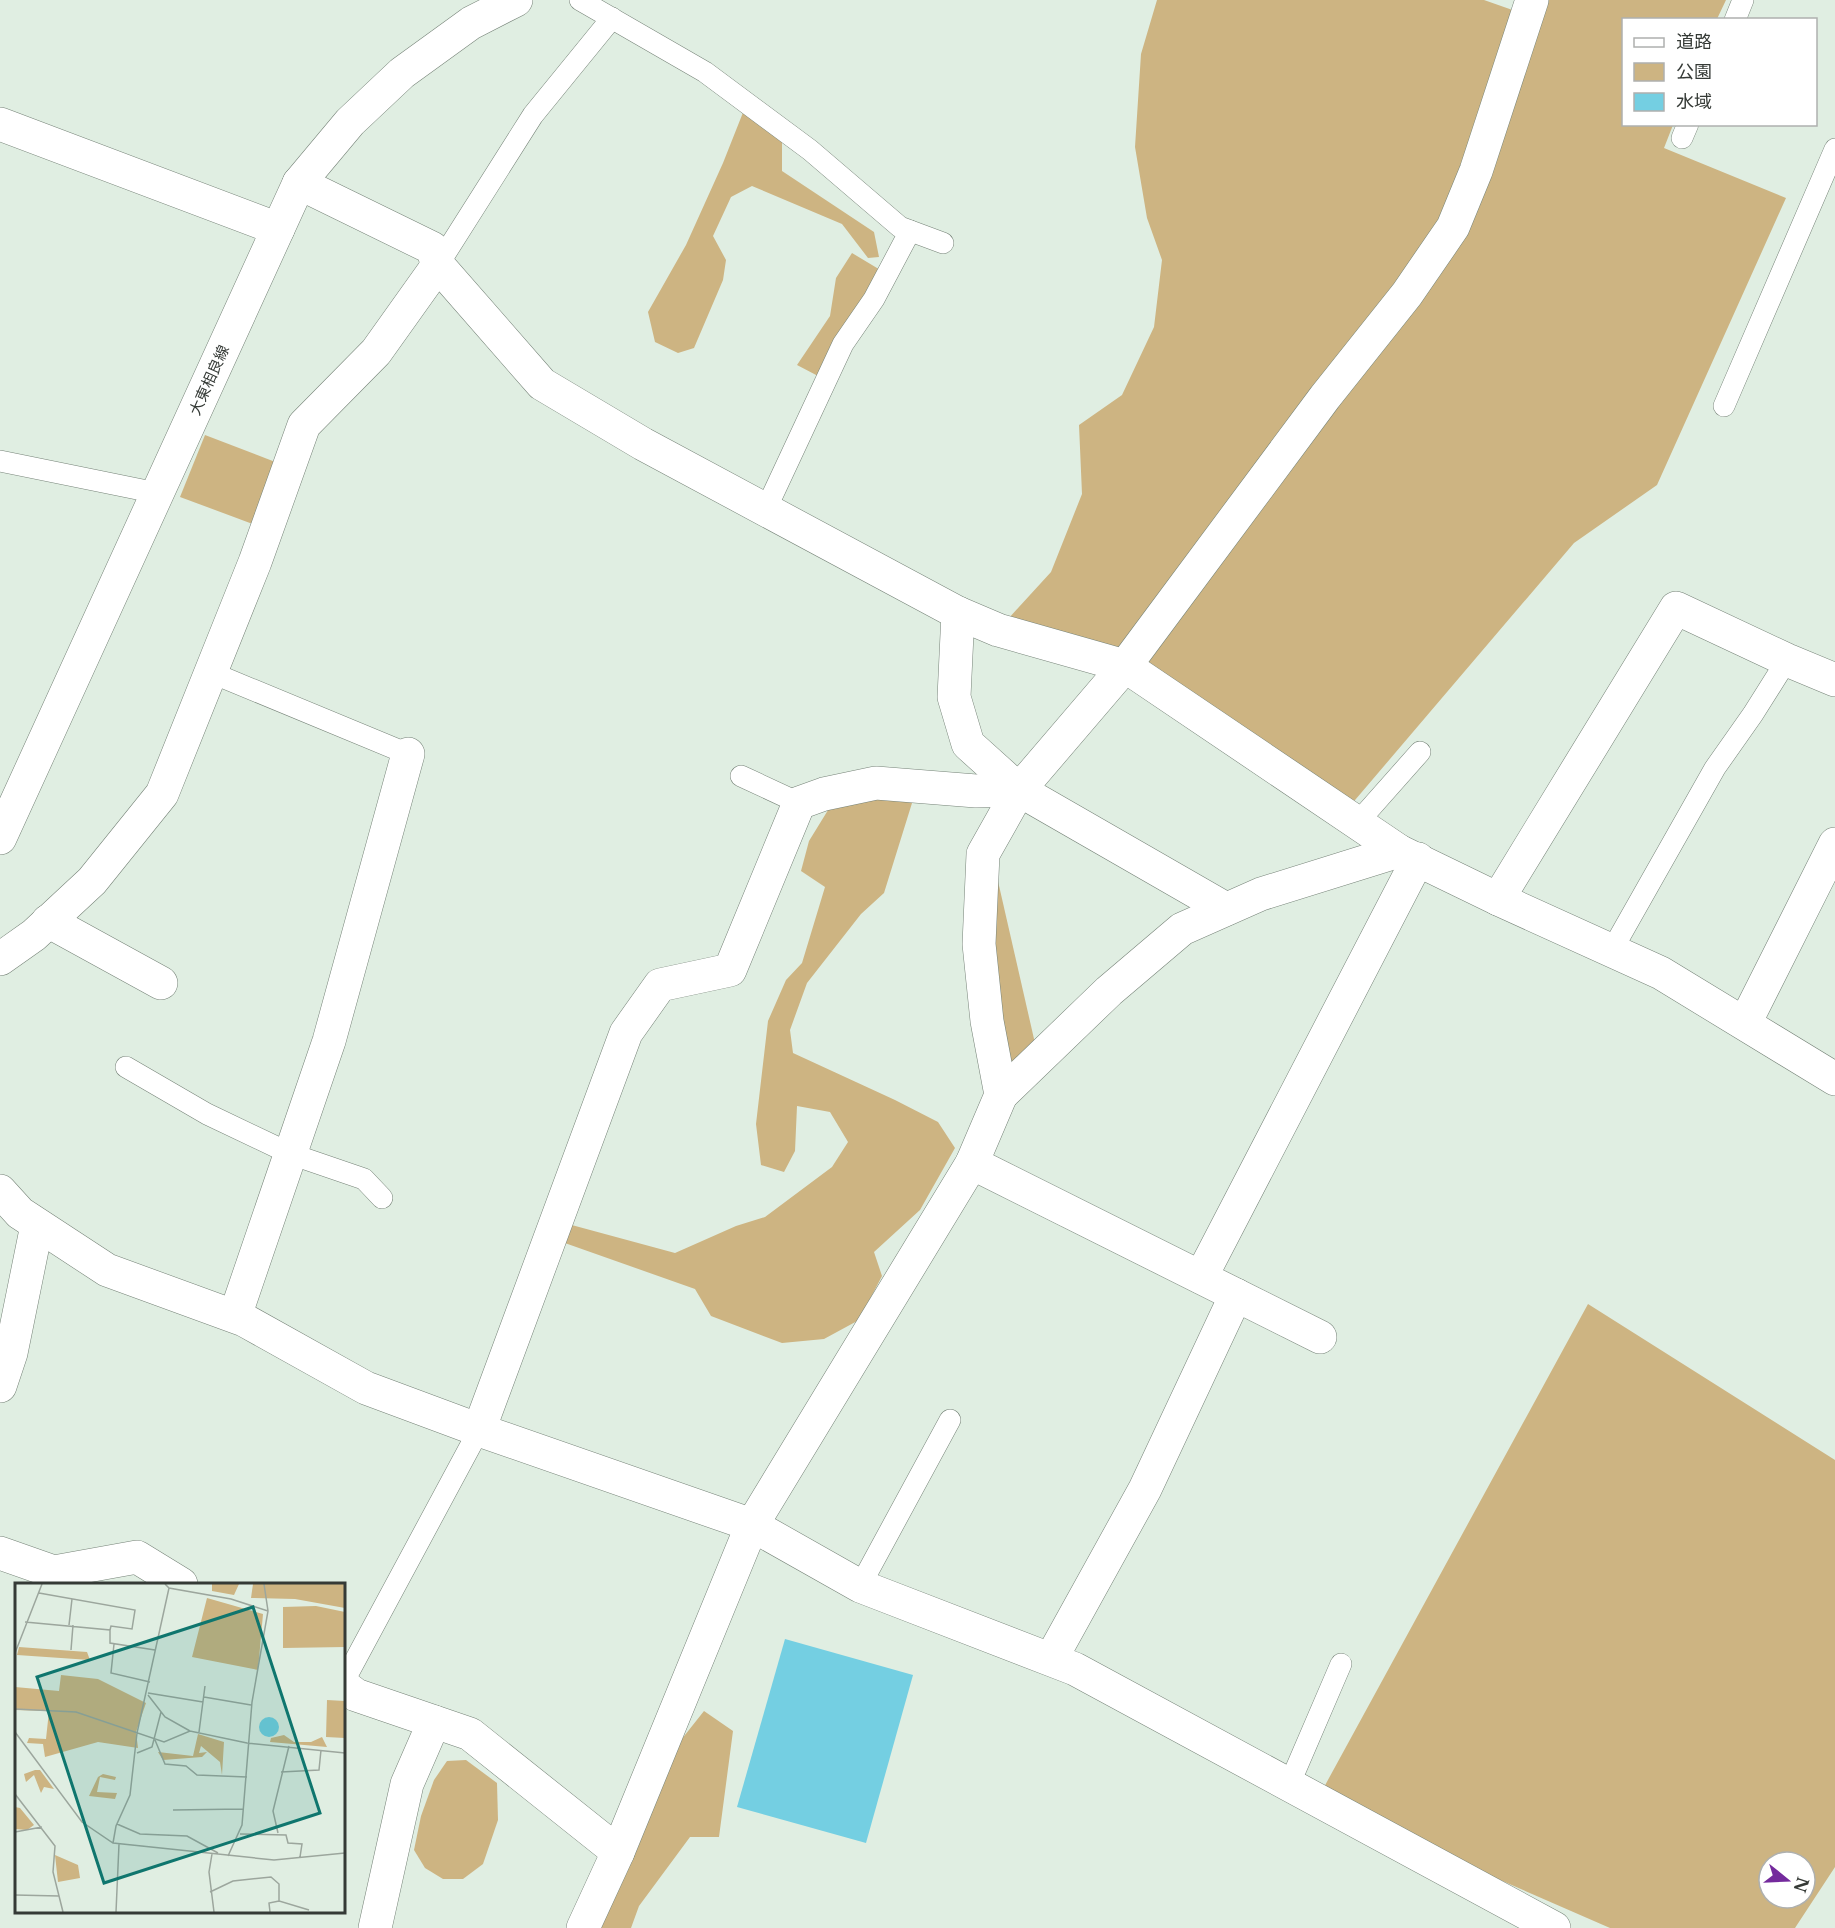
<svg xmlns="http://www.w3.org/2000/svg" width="1835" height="1928" viewBox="0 0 1835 1928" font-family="'Libre Baskerville','Noto Sans JP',serif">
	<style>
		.green { fill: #cdb482; fill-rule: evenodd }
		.water { fill: #74cfe2 }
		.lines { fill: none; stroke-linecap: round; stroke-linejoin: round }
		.service-casing { stroke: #768378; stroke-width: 22 }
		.minor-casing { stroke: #768378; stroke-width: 34 }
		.tertiary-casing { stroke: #768378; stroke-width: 34 }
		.secondary-casing { stroke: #768378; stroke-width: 34 }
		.service { stroke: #fff; stroke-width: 21 }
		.minor { stroke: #fff; stroke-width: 33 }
		.tertiary { stroke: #fff; stroke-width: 33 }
		.secondary { stroke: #fff; stroke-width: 33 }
		.labels { text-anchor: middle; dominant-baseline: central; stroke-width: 4.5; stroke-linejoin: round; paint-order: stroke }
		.street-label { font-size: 15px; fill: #353a36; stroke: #fff }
		.inset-road { fill: none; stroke: #9ca69d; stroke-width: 1.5 }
		.view { fill: #0f766e; fill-opacity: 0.15; stroke: #0f766e; stroke-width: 3 }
		.inset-edge { fill: none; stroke: #353a36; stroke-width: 3 }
	</style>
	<rect width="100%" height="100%" fill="#e0eee2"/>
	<!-- green -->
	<g class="green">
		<path d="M1157,0H1484L1527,15L1535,0H1726L1717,19L1624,20V124L1673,125L1664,148L1786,198L1657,485L1574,543L1344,813L1131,657L998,630L1051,572L1082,494L1079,425L1122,395L1154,327L1162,260L1147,218L1135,147L1141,54Z"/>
		<path d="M744,110L782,141V171L874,232L879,257L868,258L842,224L752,186L731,197L713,236L726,260L723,280L694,348L678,353L655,342L648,312L686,245L723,163Z"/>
		<path d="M852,253L882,271L818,376L797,365L830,316L836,278Z"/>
		<path d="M205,435L283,465L261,527L180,497Z"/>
		<path d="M917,787L884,893L861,914L807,983L790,1030L793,1053L895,1100L938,1122L955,1148L920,1210L874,1252L882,1276L859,1320L824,1339L782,1343L711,1316L695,1289L562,1242L568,1224L675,1253L736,1226L765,1217L832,1167L848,1142L830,1112L797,1106L795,1151L784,1172L761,1165L756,1124L768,1021L786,980L802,963L825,887L801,871L809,841L833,802Z"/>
		<path d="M992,855L1037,1052L1005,1083L984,944Z"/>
		<path d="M1588,1304L1835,1460V1867L1795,1928H1610L1317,1800ZM1769,1862H1805V1898H1769Z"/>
		<path d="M704,1711L733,1731L719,1837H690L639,1906L631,1928H593L681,1740Z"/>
		<path d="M466,1760L497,1783L498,1820L483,1864L463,1879H443L425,1868L414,1850L421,1816L434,1780L447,1761Z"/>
	</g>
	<!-- water -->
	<path class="water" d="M785,1639L913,1675L866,1843L737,1807Z"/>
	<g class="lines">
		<defs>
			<g id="service">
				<path d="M580,0L705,72L810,150L900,227L943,243"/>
				<path d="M1735,20L1743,0"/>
				<path d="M1682,138L1688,124"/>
				<path d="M438,265L533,115L612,18"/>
				<path d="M1724,406L1835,149"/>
				<path d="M0,461L157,493"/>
				<path d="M766,509L843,344L874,299L910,231"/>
				<path d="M210,672L408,754"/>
				<path d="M741,776L799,803"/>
				<path d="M1358,822L1420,752"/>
				<path d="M1612,950L1715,768L1753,714L1787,660"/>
				<path d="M126,1067L207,1114L291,1154L364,1179L382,1198"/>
				<path d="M860,1586L950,1420"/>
				<path d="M344,1681L479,1430"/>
				<path d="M1289,1785L1341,1664"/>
			</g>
			<g id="minor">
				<path d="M299,183L432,248L438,265L542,384L643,444L958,613L998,630L1125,666L1399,851L1498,899L1661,973L1835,1079"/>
				<path d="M958,613L954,697L968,744L1019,790L1226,909"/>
				<path d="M1498,899L1676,608L1787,660L1835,680"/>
				<path d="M48,921L161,983"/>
				<path d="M0,959L34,935L92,881L162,794L255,562L304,425L376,352L438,265"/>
				<path d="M1745,1023L1835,844"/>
				<path d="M1001,1095L1109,991L1182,929L1261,894L1399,851"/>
				<path d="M972,1163L1320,1337"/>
				<path d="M0,1191L20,1213L107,1270L244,1320L366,1388L479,1430L752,1525L860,1586L1075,1669L1554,1928"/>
				<path d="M1201,1277L1418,859"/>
				<path d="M235,1316L329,1041L408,754"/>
				<path d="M0,1386L11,1353L37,1225"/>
				<path d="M479,1430L626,1033L660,985L730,970L799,803L824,794L876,783L976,791L1019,790"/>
				<path d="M0,1553L54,1572L137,1557L181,1584"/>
				<path d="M1051,1659L1145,1489L1236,1295"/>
				<path d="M344,1686L356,1695L470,1734L618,1852"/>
				<path d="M375,1928L407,1784L434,1722"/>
				<path d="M583,1928L618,1852L752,1525L972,1163L1001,1095L987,1021L979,944L983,854L1019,790L1125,666L1325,397L1407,294L1453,227L1476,171L1532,0"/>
			</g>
			<path id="tertiary" d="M0,124L278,229"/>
			<path id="secondary" d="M0,838L299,183L350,122L402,73L471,23L516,0"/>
		</defs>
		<!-- service casing -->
		<use href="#service" class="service-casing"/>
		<!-- minor casing -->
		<use href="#minor" class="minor-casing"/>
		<!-- tertiary casing -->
		<use href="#tertiary" class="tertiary-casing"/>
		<!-- secondary casing -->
		<use href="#secondary" class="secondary-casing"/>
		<!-- service -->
		<use href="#service" class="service"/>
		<!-- minor -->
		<use href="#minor" class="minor"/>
		<!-- tertiary -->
		<use href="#tertiary" class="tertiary"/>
		<!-- secondary -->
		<use href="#secondary" class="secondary"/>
	</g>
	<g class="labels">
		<!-- street labels -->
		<g class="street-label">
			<text transform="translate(209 380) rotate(-66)">大東相良線</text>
		</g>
	</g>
	<!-- overview -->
	<g transform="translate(15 1583)">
		<rect width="330" height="330" fill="#e0eee2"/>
		<path d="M197,1H224L219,12L197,8ZM238,1H330V25L280,16L236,15ZM192,15L248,31L243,87L177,74ZM301,23L330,29V64L268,65V24ZM4,64L72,69L75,77L2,72ZM46,92L83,96L131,120L121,149L123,165L83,159L30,174L28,161L12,160L14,155L31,156L34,128L0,127V104L44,108ZM312,117L330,118V155L311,154ZM183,151L209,159L207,192L205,179L186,163L184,170L192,169L187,174L148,177L143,169L178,173ZM269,152L279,159H296L307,154L312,164L255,159L256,155ZM20,187H25L39,206L29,204L26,210L19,192L11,199L9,191ZM88,191L101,194L100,197L85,194L82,209L102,210L100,216L74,213L83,194ZM0,224L5,225L19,242L12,247L0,246ZM40,272L63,282L65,295L43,299Z" fill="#cdb482"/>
		<path d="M244 144a10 10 0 1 1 20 0a10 10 0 1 1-20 0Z" fill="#74cfe2"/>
		<path class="inset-road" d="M150,1L154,5L216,16L253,28M24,10L120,27L117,46L96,43L95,47M10,39L95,47V60L140,67M54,42L57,16M99,61L96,90L135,99M56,67L58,42M0,70L27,1M133,110L188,119M133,112L150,134L175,148M189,114L236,122M0,126L61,129L149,159L175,148L232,160L330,170M0,149L67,239L98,260L259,277L330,270M184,149L190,103M140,157L150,181L171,183L182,192L232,194M122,170L137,164L146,129M266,189L304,187L306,167M0,211L40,263L38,289L48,329M158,227L228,226M102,241L125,251L172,253L203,270M0,249L27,244M263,250L258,228L274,163M225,251L271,252L273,260L287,261L285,274M98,260L101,243L115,212L122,150L154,5M197,271L194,289L199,329M213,273L227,242L237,119L253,28L249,1M195,309L218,298L256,294L264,301V318L294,327M0,312L44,313M101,329L104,261M255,329L254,320L264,318"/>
		<path class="view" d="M238,24L305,230L89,300L22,94Z"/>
		<rect width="330" height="330" class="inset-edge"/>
	</g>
	<!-- legend -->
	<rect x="1622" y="18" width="195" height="108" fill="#ffffff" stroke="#aeb0af" stroke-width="1.5"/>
	<rect x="1634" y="38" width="30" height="9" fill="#ffffff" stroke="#aeb0af" stroke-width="1.5"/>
	<text x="1676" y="48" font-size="18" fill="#353a36">道路</text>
	<rect x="1634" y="63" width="30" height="18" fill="#cdb482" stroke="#aeb0af" stroke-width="1.5"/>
	<text x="1676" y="78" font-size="18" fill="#353a36">公園</text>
	<rect x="1634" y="93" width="30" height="18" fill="#74cfe2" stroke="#aeb0af" stroke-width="1.5"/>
	<text x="1676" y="108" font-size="18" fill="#353a36">水域</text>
	<!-- north arrow -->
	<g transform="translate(1787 1880) rotate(108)"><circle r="28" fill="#ffffff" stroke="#aeb0af" stroke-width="1.5"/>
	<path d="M0-4.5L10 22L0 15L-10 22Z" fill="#742a9d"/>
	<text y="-9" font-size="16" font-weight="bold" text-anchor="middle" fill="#353a36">N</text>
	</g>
</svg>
